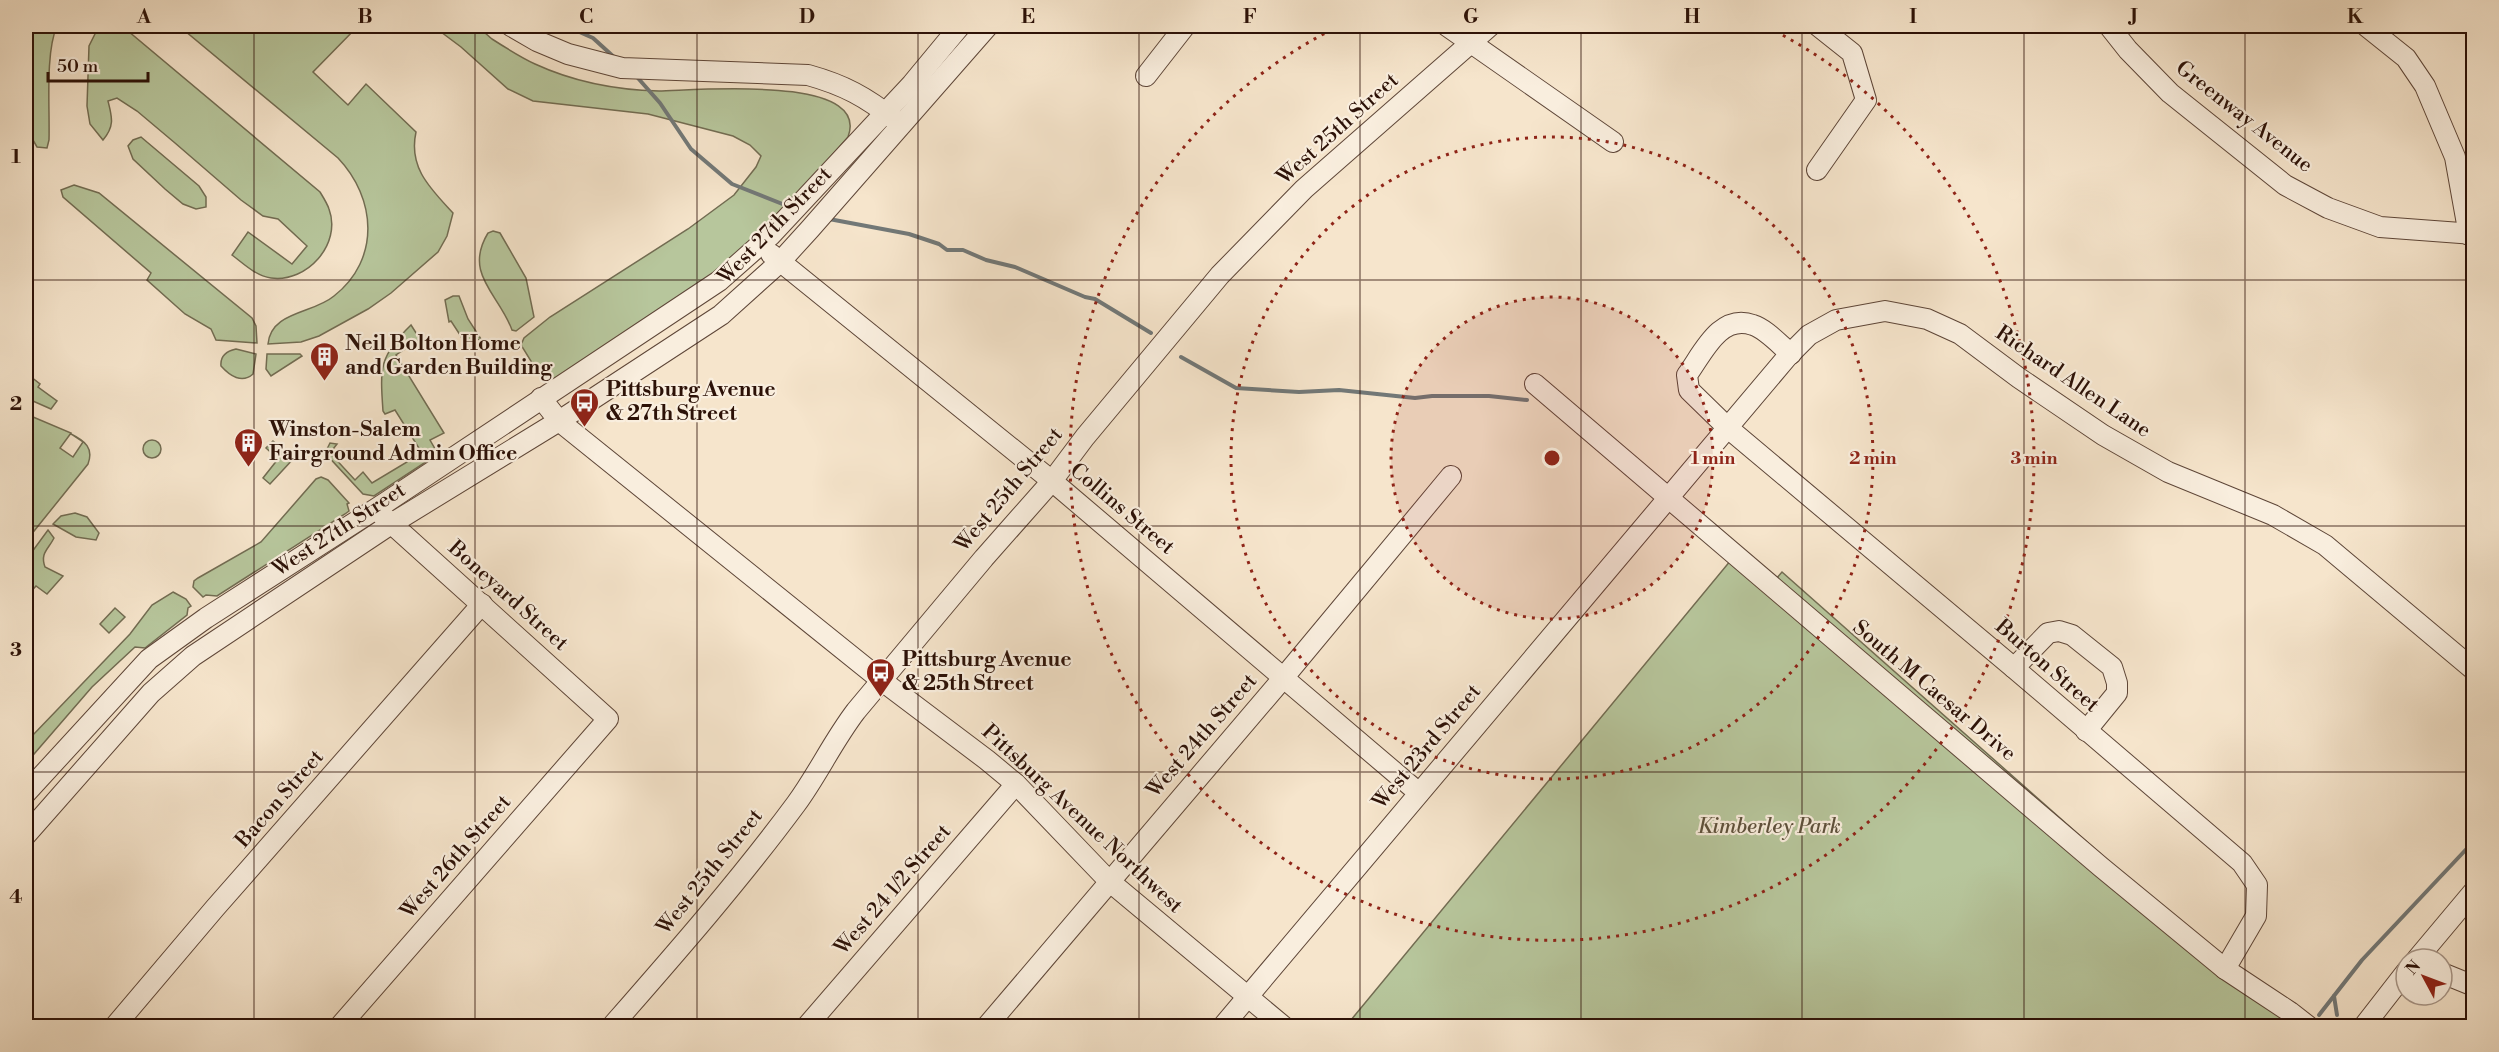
<svg xmlns="http://www.w3.org/2000/svg" width="2499" height="1052" viewBox="0 0 2499 1052" font-family="'Libre Bodoni',serif">
	<style>
		.green { fill: #b7c69c; stroke: #726c52; stroke-width: 1.5 }
		.lines { fill: none; stroke-linecap: round; stroke-linejoin: round }
		.stream { stroke: #727877; stroke-width: 4 }
		.minor-casing { stroke: #5e4638; stroke-width: 22 }
		.minor { stroke: #f9eede; stroke-width: 20 }
		.grid { fill: none; stroke: #2c1107; stroke-width: 1.5; stroke-opacity: 0.55 }
		.ring { fill: none; stroke: #8f2418; stroke-width: 3; stroke-dasharray: 3 6 }
		.labels { text-anchor: middle; dominant-baseline: central; stroke-width: 4.5; stroke-linejoin: round; paint-order: stroke }
		.street-label { font-size: 21px; fill: #2c1107; stroke: #f9eede }
		.poi-label { font-size: 21px; font-weight: bold; fill: #2c1107; stroke: #f9eede; text-anchor: start }
		.park-label { font-size: 21px; font-style: italic; fill: #5d503b; stroke: #f9eede }
		.centre { fill: #8f2418; stroke: #f9eede; stroke-width: 3 }
		.ring-label { font-size: 18px; text-anchor: middle; font-weight: bold; fill: #8f2418; stroke: #f9eede; stroke-width: 4.5; stroke-linejoin: round; paint-order: stroke }
		.neatline { fill: none; stroke: #2c1107; stroke-width: 2 }
		.grid-label { font-size: 20px; text-anchor: middle; font-weight: bold; fill: #2c1107 }
	</style>
	<rect width="100%" height="100%" fill="#f6e5cc"/>
	<filter id="stains"><feTurbulence type="fractalNoise" baseFrequency=".00333" numOctaves="4"/><feColorMatrix values="0 0 0 0 .2 0 0 0 0 .09 0 0 0 0 .02 0 0 0 .5 -.17"/></filter>
	<radialGradient id="worn" r=".72"><stop offset=".6" stop-color="#630" stop-opacity="0"/><stop offset="1" stop-color="#630" stop-opacity=".3"/></radialGradient>
	<!-- green -->
	<g class="green">
		<path d="M26,26H57C45,53 50,109 49,140L47,148L37,147L26,128Z"/>
		<path d="M99,26H122L320,192C323,197 327,203 329,209C342,244 307,283 271,278C256,276 244,264 232,255L248,232L292,264L307,246L278,219L263,216L241,200L175,143L137,111L117,98L108,101C112,117 115,126 103,140L90,124L87,106L89,46Z"/>
		<path d="M179,26H358L313,72L348,105L366,84L416,132C408,168 431,189 453,213L447,236L438,252L391,293L368,309L319,336L301,342L268,344C271,311 313,314 334,296C381,259 376,198 338,158Z"/>
		<path d="M433,26C445,26 462,23 474,26C480,27 487,35 492,39C506,48 520,57 535,64C574,82 617,90 659,91C691,91 872,73 848,137L782,212L718,272L554,379H548L546,382L542,379L521,345L524,338L550,317L688,229L734,195L756,167L761,156L750,145L733,136L648,114L533,101L508,89L461,47Z"/>
		<path d="M141,137L199,186L206,197V207L196,209L183,204L165,189L133,159L128,146L133,140Z"/>
		<path d="M74,185L99,193L252,318L256,326L257,343L216,340L211,329L185,314L147,280L151,273L63,197L61,190Z"/>
		<path d="M493,231L500,233L526,278L534,317L516,331L512,330C499,294 463,274 488,233Z"/>
		<path d="M453,296H459L468,319L481,339L466,344L451,321L449,322L445,300Z"/>
		<path d="M411,325L420,339L396,355L444,433L430,440L438,454L374,496L363,494L325,453L330,443L337,444L330,453L355,480L363,472L372,483L422,453L395,410L385,414L383,411C380,368 379,356 411,325Z"/>
		<path d="M236,349L256,354L253,374C242,384 230,376 221,366C220,356 227,351 236,349Z"/>
		<path d="M267,354H300L302,356L271,376L266,369Z"/>
		<path d="M26,373L40,384L38,387L57,401L51,409L26,398Z"/>
		<path d="M26,414L71,433L60,448L73,457L83,442L71,434C85,441 94,448 88,464L26,541Z"/>
		<circle cx="152" cy="449" r="9"/>
		<path d="M273,441L294,458L270,484L263,478L278,459L266,448Z"/>
		<path d="M321,477L328,480L349,503L347,504L349,511L345,514L217,596L206,595L203,597L193,587L194,581L198,578L261,542L316,479Z"/>
		<path d="M75,513L87,517L99,533L96,540L76,537L53,524L61,516Z"/>
		<path d="M48,530L54,538C48,550 40,553 45,567L63,576L47,594L36,586L26,597V560Z"/>
		<path d="M1731,560L1767,589L1782,572L2295,1026H1346Z"/>
		<path d="M173,592L186,599L191,606L188,608L187,615L145,648L135,647L92,687L28,761L29,770L26,775V742L28,744L33,740L31,737L130,634L152,605Z"/>
		<path d="M115,608L125,617L109,633L100,624Z"/>
	</g>
	<g class="lines">
		<!-- stream -->
		<g class="stream">
			<path d="M566,26L593,38L615,58"/>
			<path d="M637,77L660,103L691,149L732,184L790,207"/>
			<path d="M829,219L909,234L939,244L947,250H963L986,260L1015,267L1085,297L1095,299L1151,333"/>
			<path d="M1181,357L1236,388L1299,392L1339,390L1415,398L1432,396H1489L1527,400"/>
			<path d="M2334,996L2337,1015"/>
			<path d="M2319,1015L2362,960L2474,841"/>
		</g>
		<defs>
			<g id="minor">
				<path d="M511,26L537,41L568,54L622,68L808,75C844,85 866,97 895,120"/>
				<path d="M1447,26L1613,142"/>
				<path d="M2109,26L2128,50L2170,93L2285,185L2328,208L2380,227L2474,234"/>
				<path d="M2366,26L2406,58L2425,86L2455,157L2469,235"/>
				<path d="M1146,76L1185,26"/>
				<path d="M1817,170L1866,100L1852,53L1818,26"/>
				<path d="M771,254L1052,481L1419,793"/>
				<path d="M1791,354C1780,345 1766,329 1753,325C1720,313 1703,353 1687,375L1689,390L1728,428L2014,668L2242,863L2257,885L2256,916L2225,969"/>
				<path d="M1535,384L2101,867L2225,969L2290,1012L2308,1026"/>
				<path d="M541,398L559,421L881,680L987,760L1016,784L1109,881L1283,1026"/>
				<path d="M2014,668L2048,633L2059,631L2072,635L2112,667L2117,683V693L2086,731"/>
				<path d="M26,793L149,659L206,618L385,503L719,281L771,235L912,84L960,26"/>
				<path d="M26,835L151,693L193,656L391,524L559,421L721,315L780,262L810,229L988,26"/>
				<path d="M2417,959L2474,891"/>
				<path d="M2442,973L2474,986"/>
				<path d="M115,1026L215,908L482,604"/>
				<path d="M340,1026L608,719L382,515"/>
				<path d="M612,1026C675,954 739,881 796,804C818,774 833,741 856,711L984,558L1052,481L1085,437L1220,275L1304,189L1490,26"/>
				<path d="M807,1026L1016,784"/>
				<path d="M987,1026L1284,677L1451,476"/>
				<path d="M1223,1026L1788,356L1809,335L1836,320L1885,311L1927,319L1960,334L2019,378L2103,435L2168,472L2273,515L2325,545L2474,670"/>
				<path d="M2364,1026L2406,972"/>
			</g>
		</defs>
		<!-- minor casing -->
		<use href="#minor" class="minor-casing"/>
		<!-- minor -->
		<use href="#minor" class="minor"/>
	</g>
	<!-- grid -->
	<path class="grid" d="M254,26V1026M475,26V1026M697,26V1026M918,26V1026M1139,26V1026M1360,26V1026M1581,26V1026M1802,26V1026M2024,26V1026M2245,26V1026M26,280H2474M26,526H2474M26,772H2474"/>
	<!-- distance rings -->
	<circle cx="1552" cy="458" r="161" fill="#8f2418" fill-opacity=".12"/>
	<g class="ring">
		<circle cx="1552" cy="458" r="161"/>
		<circle cx="1552" cy="458" r="321"/>
		<path d="M1767 27A482 482 0 1 1 1337 27"/>
	</g>
	<!-- icons -->
	<defs>
		<symbol id="building-pin" viewBox="-11 -11 22 30"><path d="M0 17L-7.5 6A9.5 9.5 0 1 1 7.5 6Z" fill="#8f2418" stroke="#f9eede"/><path d="M-4-6H4V6H1V3H-1V6H-4ZM-2.5-4.3h1.7v1.8h-1.7ZM.8-4.3h1.7v1.8H.8ZM-2.5-1h1.7V.8h-1.7ZM.8-1h1.7V.8H.8Z" fill="#fff"/></symbol>
		<symbol id="bus-pin" viewBox="-11 -11 22 30"><path d="M0 17L-7.5 6A9.5 9.5 0 1 1 7.5 6Z" fill="#8f2418" stroke="#f9eede"/><path d="M-5-6H5V4H4V6H2V4H-2V6H-4V4H-5ZM-3.5-4V0h7V-4ZM-3.5 1.2v1.5H-2V1.2ZM2 1.2v1.5H3.5V1.2Z" fill="#fff"/></symbol>
	</defs>
	<g fill-rule="evenodd">
		<use href="#building-pin" x="308" y="340" width="33" height="45"/>
		<use href="#bus-pin" x="568" y="386" width="33" height="45"/>
		<use href="#building-pin" x="232" y="426" width="33" height="45"/>
		<use href="#bus-pin" x="864" y="656" width="33" height="45"/>
	</g>
	<g class="labels">
		<!-- street labels -->
		<g class="street-label">
			<text transform="translate(2244 117) rotate(38)">Greenway Avenue</text>
			<text transform="translate(1338 129) rotate(-42)">West 25th Street</text>
			<text transform="translate(775 226) rotate(-46)">West 27th Street</text>
			<text transform="translate(2073 382) rotate(34)">Richard Allen Lane</text>
			<text transform="translate(1009 490) rotate(-50)">West 25th Street</text>
			<text transform="translate(1122 509) rotate(40)">Collins Street</text>
			<text transform="translate(339 530) rotate(-33)">West 27th Street</text>
			<text transform="translate(508 596) rotate(42)">Boneyard Street</text>
			<text transform="translate(2047 666) rotate(41)">Burton Street</text>
			<text transform="translate(1934 691) rotate(40)">South M Caesar Drive</text>
			<text transform="translate(1202 736) rotate(-49)">West 24th Street</text>
			<text transform="translate(1427 747) rotate(-50)">West 23rd Street</text>
			<text transform="translate(280 799) rotate(-49)">Bacon Street</text>
			<text transform="translate(1082 819) rotate(43)">Pittsburg Avenue Northwest</text>
			<text transform="translate(456 857) rotate(-49)">West 26th Street</text>
			<text transform="translate(710 872) rotate(-51)">West 25th Street</text>
			<text transform="translate(893 890) rotate(-49)">West 24 1/2 Street</text>
		</g>
		<!-- poi labels -->
		<g class="poi-label">
			<text x="345" y="344">Neil Bolton Home<tspan x="345" dy="24">and Garden Building</tspan></text>
			<text x="606" y="390">Pittsburg Avenue<tspan x="606" dy="24">&amp; 27th Street</tspan></text>
			<text x="269" y="430">Winston-Salem<tspan x="269" dy="24">Fairground Admin Office</tspan></text>
			<text x="902" y="660">Pittsburg Avenue<tspan x="902" dy="24">&amp; 25th Street</tspan></text>
		</g>
		<!-- park labels -->
		<g class="park-label">
			<text x="1769" y="827">Kimberley Park</text>
		</g>
	</g>
	<circle cx="1552" cy="458" r="9" class="centre"/>
	<g class="ring-label">
		<text x="1713" y="464">1 min</text>
		<text x="1873" y="464">2 min</text>
		<text x="2034" y="464">3 min</text>
	</g>
	<!-- margin -->
	<rect width="2499" height="1052" fill="none" stroke="#f6e5cc" stroke-width="66"/>
	<!-- north arrow -->
	<g transform="translate(2424 977) rotate(311)"><circle r="28" fill="#f9eede" stroke="#a79688" stroke-width="1.5"/>
	<path d="M0-4.5L10 22L0 15L-10 22Z" fill="#8f2418"/>
	<text y="-9" font-size="16" font-weight="bold" text-anchor="middle" fill="#2c1107">N</text>
	</g>
	<!-- scale -->
	<path d="M48 72v9h100v-9" fill="none" stroke="#2c1107" stroke-width="3"/>
	<text x="57" y="72" font-size="18" fill="#2c1107" stroke="#f9eede" stroke-width="4.5" paint-order="stroke">50 m</text>
	<rect x="33" y="33" width="2433" height="986" class="neatline"/>
	<g class="grid-label">
		<text x="144" y="23">A</text>
		<text x="365" y="23">B</text>
		<text x="586" y="23">C</text>
		<text x="807" y="23">D</text>
		<text x="1028" y="23">E</text>
		<text x="1250" y="23">F</text>
		<text x="1471" y="23">G</text>
		<text x="1692" y="23">H</text>
		<text x="1913" y="23">I</text>
		<text x="2134" y="23">J</text>
		<text x="2355" y="23">K</text>
		<text x="16" y="163">1</text>
		<text x="16" y="410">2</text>
		<text x="16" y="656">3</text>
		<text x="16" y="903">4</text>
	</g>
	<rect width="100%" height="100%" filter="url(#stains)"/>
	<rect width="100%" height="100%" fill="url(#worn)"/>
</svg>
